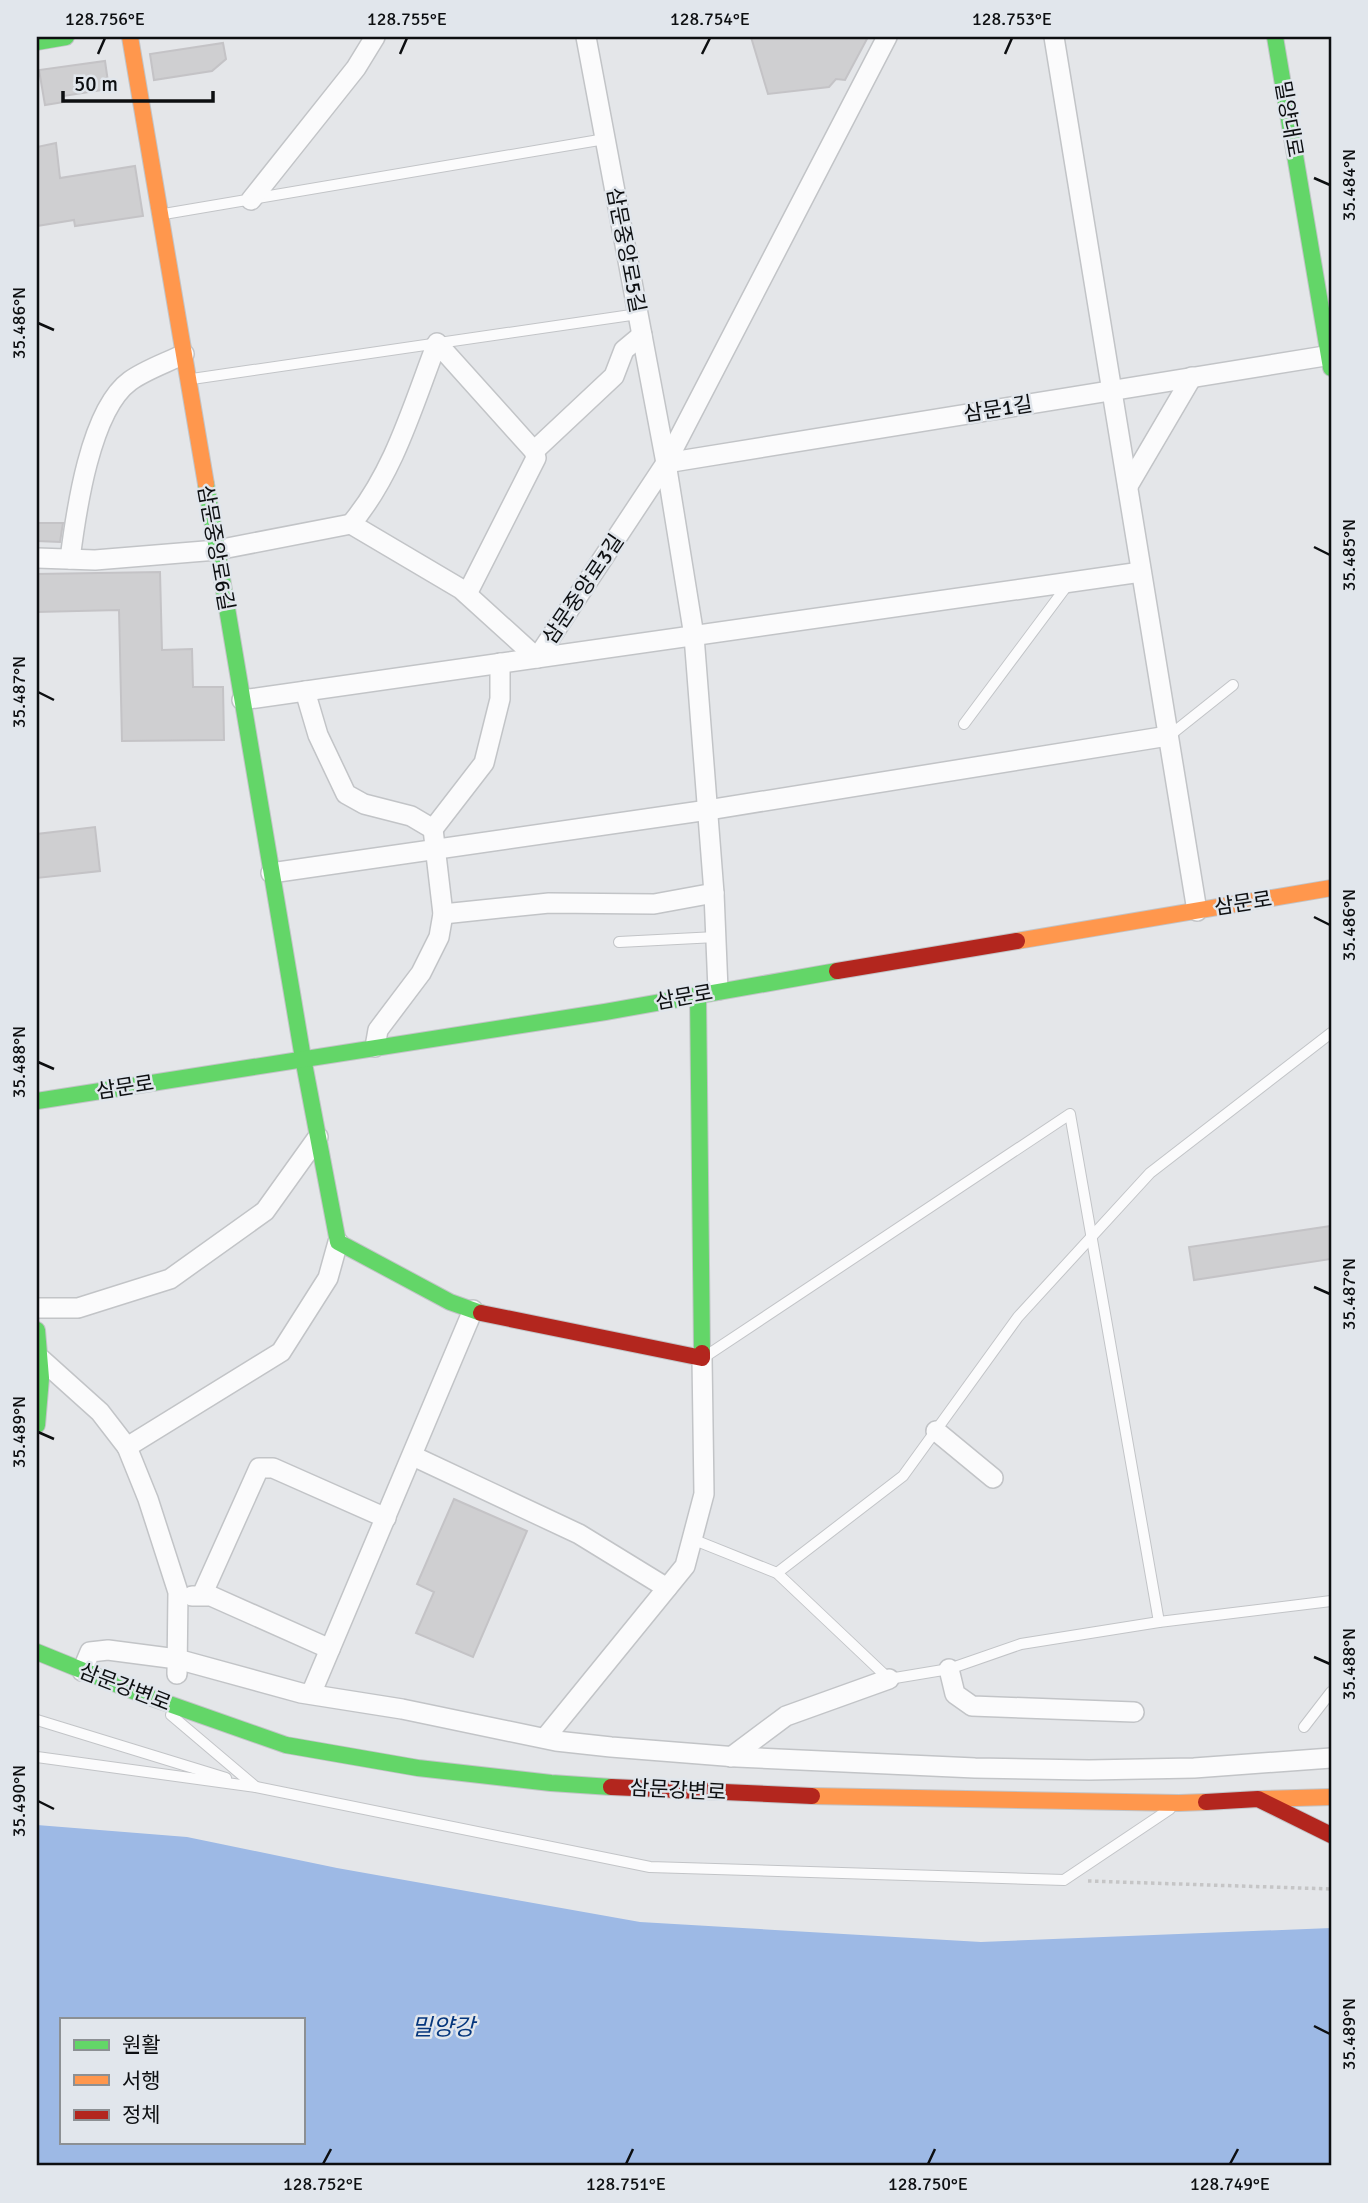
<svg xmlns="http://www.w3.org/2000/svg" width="1368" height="2203" viewBox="0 0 1368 2203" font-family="Signika,'Noto Sans KR',sans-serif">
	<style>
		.water { fill: #9db9e5; fill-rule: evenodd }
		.building { fill: #cfcfd1; stroke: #c4c3c6; stroke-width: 2 }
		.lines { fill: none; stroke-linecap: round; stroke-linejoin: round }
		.lane-casing { stroke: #c2c4c7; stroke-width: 12 }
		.street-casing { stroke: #c2c4c7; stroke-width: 22 }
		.fast-casing { stroke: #c2c4c7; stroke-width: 18 }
		.slow-casing { stroke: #c2c4c7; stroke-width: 18 }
		.jam-casing { stroke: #c2c4c7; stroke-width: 18 }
		.path { stroke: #c5c5c6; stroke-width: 3.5; stroke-dasharray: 3.5 3.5; stroke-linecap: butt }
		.lane { stroke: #fbfbfc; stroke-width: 10 }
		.street { stroke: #fbfbfc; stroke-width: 19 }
		.fast { stroke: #63d668; stroke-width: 16 }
		.slow { stroke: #ff974d; stroke-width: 16 }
		.jam { stroke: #b3261e; stroke-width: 16 }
		.ticks { fill: none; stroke: #0d0f11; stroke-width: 2.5 }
		.labels { text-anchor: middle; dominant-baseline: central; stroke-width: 5; stroke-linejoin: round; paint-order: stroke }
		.street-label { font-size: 21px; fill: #0d0f11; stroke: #e1e6ec }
		.water-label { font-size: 23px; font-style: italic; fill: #05367c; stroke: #e1e6ec }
		.neatline { fill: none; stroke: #0d0f11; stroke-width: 2.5 }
		.ticks-label { font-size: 18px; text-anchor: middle; fill: #0d0f11 }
	</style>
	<rect width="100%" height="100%" fill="#e4e6e9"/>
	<!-- water -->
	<path class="water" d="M37,1825L187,1837L337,1868L640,1922L981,1942L1331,1928V2166H37ZM61,2019H303V2142H61Z"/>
	<!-- building -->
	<g class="building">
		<path d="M751,37H868L845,80L836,79L829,87L768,94Z"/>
		<path d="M223,43L226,59L212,71L154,80L150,54Z"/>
		<path d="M105,61L109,89L63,96L64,102L45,105L39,70Z"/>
		<path d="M56,143L60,178L135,166L143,216L75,226L74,220L37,226V147Z"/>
		<path d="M37,523H63L60,542L37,541Z"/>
		<path d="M160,572L162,650L192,649L193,687H223L224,740L122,741L119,610L37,612V574Z"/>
		<path d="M95,827L100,871L37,878V834Z"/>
		<path d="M1331,1226V1259L1194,1280L1189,1247Z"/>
		<path d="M454,1499L527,1531L473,1657L416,1633L434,1592L417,1584Z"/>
	</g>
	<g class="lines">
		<defs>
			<g id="lane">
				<path d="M164,214L605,139"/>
				<path d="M192,379L638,314"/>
				<path d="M964,724L1069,583"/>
				<path d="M1169,736L1233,685"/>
				<path d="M619,942L716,937"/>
				<path d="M706,1356L1070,1114L1159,1622"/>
				<path d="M692,1539L777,1573L889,1679L949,1669L1021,1644L1159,1622L1331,1601"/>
				<path d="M777,1573L903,1476L1018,1317L1150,1173L1331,1033"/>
				<path d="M171,1715L256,1787"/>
				<path d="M37,1720L226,1778"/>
				<path d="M1304,1727L1331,1692"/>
				<path d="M37,1757L256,1787L650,1867L1064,1880L1170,1809"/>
			</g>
			<g id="street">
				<path d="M586,37L666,463L694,636L714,893L718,990"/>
				<path d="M1054,37L1197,911"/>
				<path d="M251,200L356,68L375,37"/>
				<path d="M534,451L614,376L624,350L642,335"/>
				<path d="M666,463L1331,355"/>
				<path d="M1128,486L1192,377"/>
				<path d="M351,524C394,473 413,405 437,343L534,451L536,458L467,594"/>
				<path d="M37,558L95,560L217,550L351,524L461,589L537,658L666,463L887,37"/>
				<path d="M70,559C76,512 90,410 130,381C145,370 166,363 184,354"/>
				<path d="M305,691L318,735L346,794L364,804L411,816L433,829L443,914L439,937L421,973L378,1030L375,1047"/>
				<path d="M242,700L1141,572"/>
				<path d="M433,829L484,763L500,699V663"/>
				<path d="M271,873L708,810L1168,736"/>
				<path d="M443,914L549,903L654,904L714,893"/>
				<path d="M37,1308H78L170,1279L265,1211L318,1137"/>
				<path d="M37,1359H41L100,1412L127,1447L281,1352L328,1278L338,1242"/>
				<path d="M936,1431L993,1478"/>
				<path d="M127,1447L148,1499L178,1592L177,1674"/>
				<path d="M413,1456L579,1534L667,1588"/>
				<path d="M202,1595L259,1468H273L386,1518"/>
				<path d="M192,1596H211L330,1649"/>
				<path d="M949,1669L955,1694L972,1706L1134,1712"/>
				<path d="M82,1671L90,1652L108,1650L177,1659L301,1693L402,1709L556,1741L611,1747L737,1757L975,1768L1089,1770L1194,1768L1331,1758"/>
				<path d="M311,1694L473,1310"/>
				<path d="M545,1738L685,1566L704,1494L702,1358"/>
				<path d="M731,1757L786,1716L889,1679"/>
			</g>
			<g id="fast">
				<path d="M1275,37L1331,368"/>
				<path d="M37,42L66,37"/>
				<path d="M206,484L303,1058L338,1242L450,1302L481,1313"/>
				<path d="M698,994L702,1353"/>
				<path d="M37,1101L605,1012L837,971"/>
				<path d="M37,1330L41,1378L37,1425"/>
				<path d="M37,1652L138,1693L286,1745L418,1768L551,1783L611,1787"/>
			</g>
			<g id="slow">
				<path d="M130,37L206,484"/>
				<path d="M1017,941L1331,888"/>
				<path d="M812,1796L1179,1803L1206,1802"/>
				<path d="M1261,1799L1331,1797"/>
			</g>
			<g id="jam">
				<path d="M837,971L1017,941"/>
				<path d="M481,1313L702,1358V1353"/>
				<path d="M611,1787L812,1796"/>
				<path d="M1206,1802L1258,1799L1331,1835"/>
			</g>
		</defs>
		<!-- lane casing -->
		<use href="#lane" class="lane-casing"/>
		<!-- street casing -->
		<use href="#street" class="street-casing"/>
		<!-- fast casing -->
		<use href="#fast" class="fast-casing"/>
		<!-- slow casing -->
		<use href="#slow" class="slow-casing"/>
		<!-- jam casing -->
		<use href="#jam" class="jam-casing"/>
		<!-- path -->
		<path class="path" d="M1088,1881L1331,1889"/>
		<!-- lane -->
		<use href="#lane" class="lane"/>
		<!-- street -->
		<use href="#street" class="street"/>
		<!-- fast -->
		<use href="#fast" class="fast"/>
		<!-- slow -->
		<use href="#slow" class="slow"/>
		<!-- jam -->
		<use href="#jam" class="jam"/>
	</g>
	<!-- ticks -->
	<path class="ticks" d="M98,54L105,38M400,54L407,38M702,54L710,38M1005,54L1012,38M1314,178L1330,185M38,323L54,330M1314,547L1330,555M38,692L54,700M1314,917L1330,925M38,1062L54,1069M1314,1287L1330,1294M38,1432L54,1439M1314,1657L1330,1664M38,1801L54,1809M1314,2026L1330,2034M323,2164L331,2149M626,2164L633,2149M928,2164L935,2149M1230,2164L1238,2149"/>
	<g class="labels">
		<!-- street labels -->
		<g class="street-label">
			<text transform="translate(1289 119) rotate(80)">밀양대로</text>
			<text transform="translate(626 250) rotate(79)">삼문중앙로5길</text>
			<text transform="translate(998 409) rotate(-9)">삼문1길</text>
			<text transform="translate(216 548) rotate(80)">삼문중앙로6길</text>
			<text transform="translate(583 589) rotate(-56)">삼문중앙로3길</text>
			<text transform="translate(1243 903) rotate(-9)">삼문로</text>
			<text transform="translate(684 997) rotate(-10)">삼문로</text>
			<text transform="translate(125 1087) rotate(-9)">삼문로</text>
			<text transform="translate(125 1687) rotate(21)">삼문강변로</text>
			<text transform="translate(678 1790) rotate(3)">삼문강변로</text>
		</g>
		<!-- water labels -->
		<g class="water-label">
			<text x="443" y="2027">밀양강</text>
		</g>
	</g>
	<!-- border -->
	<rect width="1368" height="2203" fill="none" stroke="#e1e6ec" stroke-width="77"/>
	<!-- legend -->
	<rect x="60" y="2018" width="245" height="126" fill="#e1e6ec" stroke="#8c9094" stroke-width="2"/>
	<rect x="74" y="2040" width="35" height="10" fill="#63d668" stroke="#8c9094" stroke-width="2"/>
	<text x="122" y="2052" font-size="21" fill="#0d0f11">원활</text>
	<rect x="74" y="2075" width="35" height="10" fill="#ff974d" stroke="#8c9094" stroke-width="2"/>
	<text x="122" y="2088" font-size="21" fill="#0d0f11">서행</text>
	<rect x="74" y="2110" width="35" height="10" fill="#b3261e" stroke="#8c9094" stroke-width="2"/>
	<text x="122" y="2122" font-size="21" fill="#0d0f11">정체</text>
	<!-- scale -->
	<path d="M63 91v10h150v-10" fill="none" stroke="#0d0f11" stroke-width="3.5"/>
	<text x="74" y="91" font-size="21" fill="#0d0f11" stroke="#e1e6ec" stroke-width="5" paint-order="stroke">50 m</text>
	<rect x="38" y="38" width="1292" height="2126" class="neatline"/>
	<g class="ticks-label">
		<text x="105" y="25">128.756°E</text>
		<text x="407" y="25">128.755°E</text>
		<text x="710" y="25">128.754°E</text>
		<text x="1012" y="25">128.753°E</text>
		<text transform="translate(1349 185) rotate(-90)" y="6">35.484°N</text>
		<text transform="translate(19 323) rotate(-90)" y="6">35.486°N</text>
		<text transform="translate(1349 555) rotate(-90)" y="6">35.485°N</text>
		<text transform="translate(19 692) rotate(-90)" y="6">35.487°N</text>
		<text transform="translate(1349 925) rotate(-90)" y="6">35.486°N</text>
		<text transform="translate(19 1062) rotate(-90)" y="6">35.488°N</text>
		<text transform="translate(1349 1294) rotate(-90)" y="6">35.487°N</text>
		<text transform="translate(19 1432) rotate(-90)" y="6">35.489°N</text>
		<text transform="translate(1349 1664) rotate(-90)" y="6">35.488°N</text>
		<text transform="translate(19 1801) rotate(-90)" y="6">35.490°N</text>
		<text transform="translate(1349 2034) rotate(-90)" y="6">35.489°N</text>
		<text x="323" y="2190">128.752°E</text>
		<text x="626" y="2190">128.751°E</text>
		<text x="928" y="2190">128.750°E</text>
		<text x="1230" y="2190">128.749°E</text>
	</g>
</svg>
